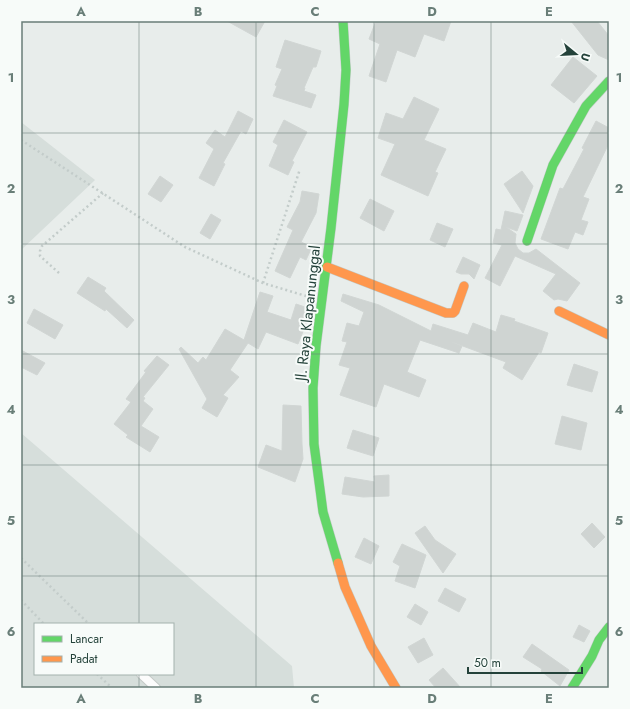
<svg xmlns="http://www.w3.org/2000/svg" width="630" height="709" viewBox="0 0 630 709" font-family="Jost,sans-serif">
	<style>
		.built { fill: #d6dedb; fill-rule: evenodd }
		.building { fill: #cfd4d2; stroke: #d1d6d4 }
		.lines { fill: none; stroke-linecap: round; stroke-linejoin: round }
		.lane-casing { stroke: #c5cac8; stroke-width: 10 }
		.fast-casing { stroke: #c3cbc8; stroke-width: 10 }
		.slow-casing { stroke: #c3cbc8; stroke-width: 10 }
		.path { stroke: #c3ccca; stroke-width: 2.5; stroke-dasharray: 2 3; stroke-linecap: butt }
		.lane { stroke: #fcfcfc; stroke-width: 8 }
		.fast { stroke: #63d668; stroke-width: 9 }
		.slow { stroke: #ff974d; stroke-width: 9 }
		.grid { fill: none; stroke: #697e78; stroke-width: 1; stroke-opacity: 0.55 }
		.labels { text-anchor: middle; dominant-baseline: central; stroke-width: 4; stroke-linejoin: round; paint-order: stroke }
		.street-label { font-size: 15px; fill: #24423a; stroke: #f7fbf9 }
		.neatline { fill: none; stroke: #697e78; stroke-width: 1.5 }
		.grid-label { font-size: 13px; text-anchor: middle; font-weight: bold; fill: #697e78 }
	</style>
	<rect width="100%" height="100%" fill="#e8edeb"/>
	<!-- built -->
	<g class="built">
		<path d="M21,122L95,180L21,250Z"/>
		<path d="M21,433L292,666L294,688H21ZM35,624H173V674H35Z"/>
	</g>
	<!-- building -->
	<g class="building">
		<path d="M227,21H265L256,37Z"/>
		<path d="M376,21H451L444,41L424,34L415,57L397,50L386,82L369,76L380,44L369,39Z"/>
		<path d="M571,21H597L609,36V60L598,55Z"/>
		<path d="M285,40L321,51L316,67H313L304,88H305L304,91L316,95L311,108L273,96L277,86L275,85L282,69L276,67Z"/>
		<path d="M573,57L597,76L574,103L551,85Z"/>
		<path d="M414,97L439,109L424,140L446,149L435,172L438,173L428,196L381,175L395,144L378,138L386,113L403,119Z"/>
		<path d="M238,111L253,119L246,134L241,131L223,163L225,164L214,186L199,178L214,149L206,143L215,130L225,137Z"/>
		<path d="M284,120L307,132L292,161L294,162L288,175L269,166L278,145L273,142Z"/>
		<path d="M596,121L609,128V143L583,197L589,199L581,220L588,222L583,235L575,232L568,249L541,239L560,188L563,189L584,149L582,148Z"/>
		<path d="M522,171L533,186L523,213L504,184Z"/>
		<path d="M160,176L173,185L161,202L148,194Z"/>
		<path d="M302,191L319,194L316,213L301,242L312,247L306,260L300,257L290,278L275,271L293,230L287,227L300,202Z"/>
		<path d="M370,199L394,211L384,231L360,218Z"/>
		<path d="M505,211L523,215L517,231L506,227L516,234L515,243L518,249L523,253H529L536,249L580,283L567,301L558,299L554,300L543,291L556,274L515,256L500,286L485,278L502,245L493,243L496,229L501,230Z"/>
		<path d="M211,214L221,220L210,239L200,233Z"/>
		<path d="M437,223L453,229L445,247L430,240Z"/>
		<path d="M463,257L480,265L474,279L469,274H461L456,272Z"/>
		<path d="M88,277L106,288L104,291L134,320L127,328L106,309L105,311L77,293Z"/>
		<path d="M260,292L273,296L267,312L291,320L296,304L308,308L306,324L298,344L266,332L258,349L248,343L230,370L239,377L223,395L228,398L217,417L202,408L207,399L179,349L181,347L198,363L203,357L206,360L225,329L244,340Z"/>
		<path d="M343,294L379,305L431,331L433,324L468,335L473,323L496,332L501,315L515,319L514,321L548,333L541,353L539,352L522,380L503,368L506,362L452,342L462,346L459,353L420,340L407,372L426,380L419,397L384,384L376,407L340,395L350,368L339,365L347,342L342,341L347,323L359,326L364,312L341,301Z"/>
		<path d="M34,309L63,325L55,339L27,323Z"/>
		<path d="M21,350L45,363L37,375L21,367Z"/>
		<path d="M157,356L169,365L143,397L145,398L143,401L153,409L141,426L159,437L150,452L126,437L128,435L114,424L131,402L126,399L146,372L144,371Z"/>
		<path d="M574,364L598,372L592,392L567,385Z"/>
		<path d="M283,405L301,406L302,444L303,459L295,482L258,467L266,445L282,451Z"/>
		<path d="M562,416L587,423L581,450L555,444Z"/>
		<path d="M353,430L379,438L373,456L347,448Z"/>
		<path d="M389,475V496L363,497L342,494L345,477L375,482L374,476Z"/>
		<path d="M592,523L605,537L594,548L581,534Z"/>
		<path d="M425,526L435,540L456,554L443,573L415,533Z"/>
		<path d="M364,538L379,546L371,564L355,557Z"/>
		<path d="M402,544L426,555L415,588L395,581L400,566L393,562Z"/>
		<path d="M445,588L466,599L459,612L438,601Z"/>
		<path d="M415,604L428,612L421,625L407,617Z"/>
		<path d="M579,625L590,631L584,642L573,637Z"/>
		<path d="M424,638L433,655L418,663L408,647Z"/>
		<path d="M532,644L569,670L560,686L541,671L542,669L523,657Z"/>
		<path d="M443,668L461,688H436L429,680Z"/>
	</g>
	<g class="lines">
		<defs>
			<path id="lane" d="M141,674L156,688"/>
			<g id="fast">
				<path d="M527,241L553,165L586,106L609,81"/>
				<path d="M338,563L323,512L314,444L313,388L316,346L331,228L344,104L346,70L343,21"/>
				<path d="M572,688L592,656L599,640L609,627"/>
			</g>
			<g id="slow">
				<path d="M327,267L446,313H453L455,311L464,286"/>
				<path d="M559,311L609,335"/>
				<path d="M338,563L345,587L371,646L396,688"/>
			</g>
		</defs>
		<!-- lane casing -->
		<use href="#lane" class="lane-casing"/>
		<!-- fast casing -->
		<use href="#fast" class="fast-casing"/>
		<!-- slow casing -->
		<use href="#slow" class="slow-casing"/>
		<!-- path -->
		<g class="path">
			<path d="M21,140L185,247L263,283L306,296"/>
			<path d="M59,273L40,256V251L42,246L103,193"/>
			<path d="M263,283L300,169"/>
			<path d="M21,558L89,624"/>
			<path d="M21,600L44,624"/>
			<path d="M97,674L112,688"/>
		</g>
		<!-- lane -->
		<use href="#lane" class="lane"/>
		<!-- fast -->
		<use href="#fast" class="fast"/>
		<!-- slow -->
		<use href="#slow" class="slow"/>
	</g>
	<!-- grid -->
	<path class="grid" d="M139,21V624M256,21V688M374,21V688M491,21V688M21,133H609M21,244H609M21,354H609M21,465H609M21,576H609M139,674V688"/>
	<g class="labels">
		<!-- street labels -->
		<g class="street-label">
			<text transform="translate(308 313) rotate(-84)">Jl. Raya Klapanunggal</text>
		</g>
	</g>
	<!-- border -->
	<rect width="630" height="709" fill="none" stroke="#f7fbf9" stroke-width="44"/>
	<!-- legend -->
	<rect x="34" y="623" width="140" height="52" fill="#f7fbf9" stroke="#a3b1ad"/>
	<rect x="42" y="636" width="20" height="6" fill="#63d668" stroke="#a3b1ad"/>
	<text x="70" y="643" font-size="12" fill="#24423a">Lancar</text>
	<rect x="42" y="656" width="20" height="6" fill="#ff974d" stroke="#a3b1ad"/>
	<text x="70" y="663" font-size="12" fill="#24423a">Padat</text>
	<!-- north arrow -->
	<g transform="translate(576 54) rotate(108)" stroke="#f7fbf9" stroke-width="3" paint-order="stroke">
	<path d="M0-3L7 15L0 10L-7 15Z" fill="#24423a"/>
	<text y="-6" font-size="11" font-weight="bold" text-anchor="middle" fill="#24423a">U</text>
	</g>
	<!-- scale -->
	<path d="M468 667v6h114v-6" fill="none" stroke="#24423a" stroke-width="2"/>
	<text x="474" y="667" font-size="12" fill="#24423a" stroke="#f7fbf9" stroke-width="3" paint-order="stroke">50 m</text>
	<rect x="22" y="22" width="586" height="665" class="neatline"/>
	<g class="grid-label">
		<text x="81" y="16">A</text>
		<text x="198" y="16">B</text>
		<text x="315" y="16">C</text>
		<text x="432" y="16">D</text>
		<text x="549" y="16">E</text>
		<text x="11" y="82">1</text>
		<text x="619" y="82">1</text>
		<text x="11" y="193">2</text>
		<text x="619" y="193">2</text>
		<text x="11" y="304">3</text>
		<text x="619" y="304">3</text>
		<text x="11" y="414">4</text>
		<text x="619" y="414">4</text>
		<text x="11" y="525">5</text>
		<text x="619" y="525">5</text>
		<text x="11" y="636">6</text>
		<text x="619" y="636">6</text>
		<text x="81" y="703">A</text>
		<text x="198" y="703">B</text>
		<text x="315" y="703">C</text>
		<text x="432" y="703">D</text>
		<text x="549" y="703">E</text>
	</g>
</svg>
